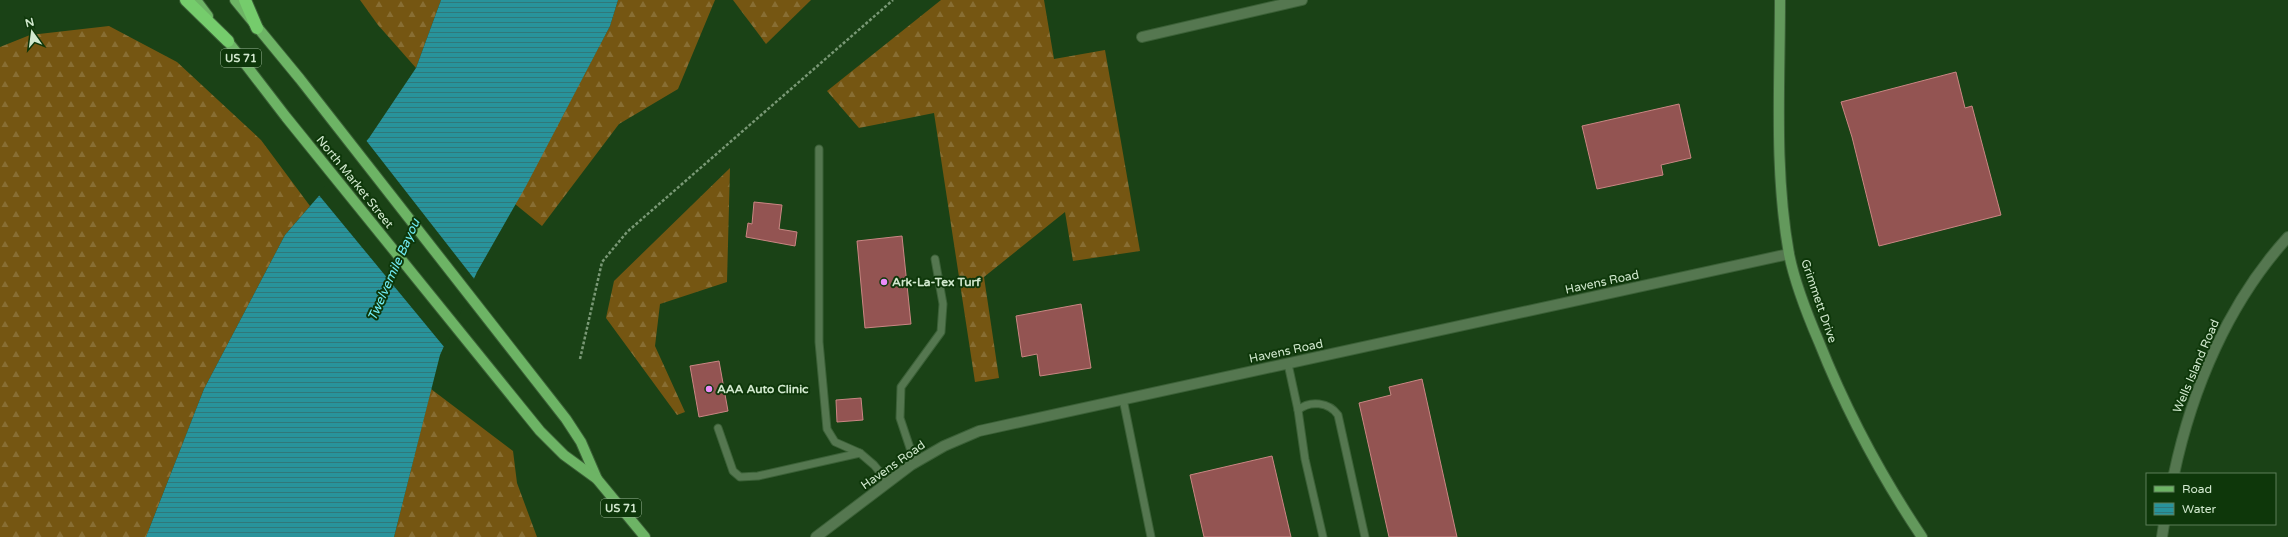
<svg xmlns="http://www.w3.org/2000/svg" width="2288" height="537" viewBox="0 0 2288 537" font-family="'Varela Round',sans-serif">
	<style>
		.forest { fill: url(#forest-firs) }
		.water { fill: url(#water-rules) }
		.pier { fill: #1a4216 }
		.building { fill: #935452; stroke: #ca8683 }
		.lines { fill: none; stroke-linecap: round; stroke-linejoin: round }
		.lane-casing { stroke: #3b6037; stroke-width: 9 }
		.street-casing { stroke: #3b6037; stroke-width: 12 }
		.secondary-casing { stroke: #3b6037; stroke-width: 12 }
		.primary-casing { stroke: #3b6037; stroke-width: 12 }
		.highway-casing { stroke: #3b6037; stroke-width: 14 }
		.path { stroke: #799875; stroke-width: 2.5; stroke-dasharray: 3 2; stroke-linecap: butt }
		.lane { stroke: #557750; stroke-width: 7 }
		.street { stroke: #557750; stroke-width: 10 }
		.secondary { stroke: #63995c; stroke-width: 10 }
		.primary { stroke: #6db465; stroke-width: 10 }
		.highway { stroke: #75cc6c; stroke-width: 12 }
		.poi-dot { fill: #ec8cfb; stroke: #0e370a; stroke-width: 1.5 }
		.labels { text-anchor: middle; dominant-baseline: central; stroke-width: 4; stroke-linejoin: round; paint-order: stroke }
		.shield { fill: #0e370a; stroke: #97b494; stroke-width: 1 }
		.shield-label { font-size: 11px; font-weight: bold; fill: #d2e9cf }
		.street-label { font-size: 12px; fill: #d2e9cf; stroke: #0e370a }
		.poi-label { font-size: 12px; font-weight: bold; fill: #d2e9cf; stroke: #0e370a; text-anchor: start }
		.water-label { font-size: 13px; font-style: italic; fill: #71edf6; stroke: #0e370a }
	</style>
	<defs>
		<pattern id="forest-firs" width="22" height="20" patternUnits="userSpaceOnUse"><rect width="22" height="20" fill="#755612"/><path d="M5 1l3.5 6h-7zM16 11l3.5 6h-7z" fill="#886e33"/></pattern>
		<pattern id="water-rules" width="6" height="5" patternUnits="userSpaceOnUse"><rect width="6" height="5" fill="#28939b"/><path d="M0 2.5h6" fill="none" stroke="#30787a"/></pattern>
	</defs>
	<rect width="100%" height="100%" fill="#1a4216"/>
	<!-- forest -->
	<g class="forest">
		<path d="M360,0H441L416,68L378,25Z"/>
		<path d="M618,0H715L678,89L619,124L542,226L515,204L610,26Z"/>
		<path d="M733,0H811L766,44Z"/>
		<path d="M941,0H1044L1054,59L1105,50L1140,251L1073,261L1065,212L984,277L999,378L975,382L934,113L859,128L827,91Z"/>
		<path d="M109,26L177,62L261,140L310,206L285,235L204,389L146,537H0V47L30,35Z"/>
		<path d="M730,168L727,282L660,304L655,346L685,412L677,415L606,318L614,281Z"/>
		<path d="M431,389L513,451L517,483L537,537H394Z"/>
	</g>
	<!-- water -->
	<path class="water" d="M441,0H618L610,26L526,186L477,272L440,355L394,537H146L204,389L285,235L369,138L416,68Z"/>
	<!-- pier -->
	<path class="pier" d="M365,139L475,280L445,348L318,194Z"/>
	<!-- building -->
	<g class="building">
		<path d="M1956,72L1965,108L1972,106L2001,215L1879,246L1852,137L1841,102Z"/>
		<path d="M1679,104L1691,158L1661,165L1663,175L1597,189L1582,126Z"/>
		<path d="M754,202L782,205L779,229L797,232L795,246L746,237L748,223L752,224Z"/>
		<path d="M902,236L911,324L865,328L857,241Z"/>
		<path d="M1081,304L1091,368L1040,376L1037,354L1022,357L1016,316Z"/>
		<path d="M719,361L728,411L699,417L690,366Z"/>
		<path d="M1422,379L1457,537H1389L1359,403L1391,395L1389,387Z"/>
		<path d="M861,398L863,420L837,422L836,400Z"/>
		<path d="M1272,456L1291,537H1204L1190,475Z"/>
	</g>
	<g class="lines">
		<defs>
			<g id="lane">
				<path d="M819,149V342L827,429L835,442L860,453L874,465L888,482"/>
				<path d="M1288,364L1298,410"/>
				<path d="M1123,399L1151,537"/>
				<path d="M718,428L733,471L740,477L758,476L860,453"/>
				<path d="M915,463L900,418L901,387L941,332L943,304L935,259"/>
				<path d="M1323,537L1305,459L1298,410C1310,400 1329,402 1338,415L1365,537"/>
			</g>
			<g id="street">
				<path d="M1142,37L1302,0"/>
				<path d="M2174,474C2192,389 2228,303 2288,237"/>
				<path d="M816,537L911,465L944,446L979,431L1789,254"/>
				<path d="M2162,537L2164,524"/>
			</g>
			<path id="secondary" d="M1780,0C1780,84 1774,170 1789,254C1795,284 1807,314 1819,342C1846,410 1881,476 1922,537"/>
			<g id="primary">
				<path d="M196,0L208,16"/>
				<path d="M235,0L300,79L566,419L581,442L597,479"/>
				<path d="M223,35L286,117L540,431L564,455L597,479L645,537"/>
			</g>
			<g id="highway">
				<path d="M186,0L228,41"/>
				<path d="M245,0L257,28"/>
			</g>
		</defs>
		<!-- lane casing -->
		<use href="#lane" class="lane-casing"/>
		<!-- street casing -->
		<use href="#street" class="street-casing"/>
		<!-- secondary casing -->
		<use href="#secondary" class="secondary-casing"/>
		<!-- primary casing -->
		<use href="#primary" class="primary-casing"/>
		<!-- highway casing -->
		<use href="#highway" class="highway-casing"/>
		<!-- path -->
		<path class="path" d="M580,359L602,262L627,232L893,0"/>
		<!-- lane -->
		<use href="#lane" class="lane"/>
		<!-- street -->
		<use href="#street" class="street"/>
		<!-- secondary -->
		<use href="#secondary" class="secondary"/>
		<!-- primary -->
		<use href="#primary" class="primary"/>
		<!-- highway -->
		<use href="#highway" class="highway"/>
	</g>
	<!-- markers -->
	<g class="poi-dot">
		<circle cx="884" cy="282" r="4"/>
		<circle cx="709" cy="389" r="4"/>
	</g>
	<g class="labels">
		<!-- shield labels -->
		<g class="shield">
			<rect x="221" y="49" width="40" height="18" rx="3"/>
			<rect x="601" y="499" width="40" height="18" rx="3"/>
		</g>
		<g class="shield-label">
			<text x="241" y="58">US 71</text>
			<text x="621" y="508">US 71</text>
		</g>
		<!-- street labels -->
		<g class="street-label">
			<text transform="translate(355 182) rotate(51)">North Market Street</text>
			<text transform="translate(1602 282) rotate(-12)">Havens Road</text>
			<text transform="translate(1819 301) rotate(71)">Grimmett Drive</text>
			<text transform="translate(1286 351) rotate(-12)">Havens Road</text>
			<text transform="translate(2196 366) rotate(-67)">Wells Island Road</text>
			<text transform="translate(893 465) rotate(-35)">Havens Road</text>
		</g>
		<!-- poi labels -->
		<g class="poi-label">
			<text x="892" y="282">Ark-La-Tex Turf</text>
			<text x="717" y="389">AAA Auto Clinic</text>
		</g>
		<!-- water labels -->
		<g class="water-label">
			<text transform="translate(394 270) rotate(-66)">Twelvemile Bayou</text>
		</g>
	</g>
	<!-- legend -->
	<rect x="2146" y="473" width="130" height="52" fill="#0e370a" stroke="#5c7e59"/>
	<rect x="2154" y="486" width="20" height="6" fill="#6db465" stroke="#5c7e59"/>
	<text x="2182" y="493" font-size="12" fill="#d2e9cf">Road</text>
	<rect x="2154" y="503" width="20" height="12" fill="url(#water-rules)" stroke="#5c7e59"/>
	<text x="2182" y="513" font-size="12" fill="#d2e9cf">Water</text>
	<!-- north arrow -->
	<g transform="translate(32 32) rotate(346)" stroke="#0e370a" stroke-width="3" paint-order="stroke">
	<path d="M0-3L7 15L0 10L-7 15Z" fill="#d2e9cf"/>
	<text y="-6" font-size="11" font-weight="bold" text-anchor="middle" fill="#d2e9cf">N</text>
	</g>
</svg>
